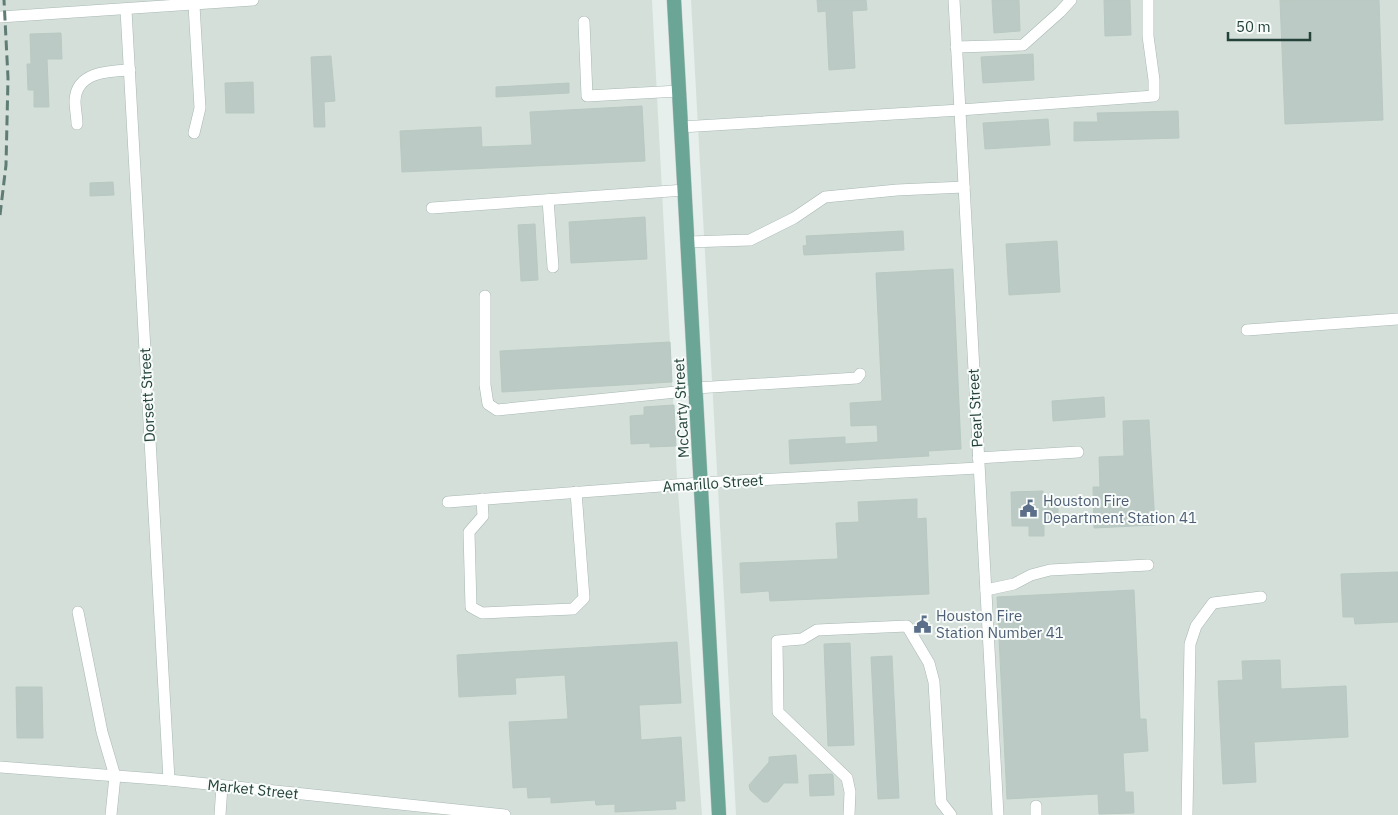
<svg xmlns="http://www.w3.org/2000/svg" width="1398" height="815" viewBox="0 0 1398 815" font-family="'IBM Plex Sans',sans-serif">
	<style>
		.built { fill: #d4dfda }
		.building { fill: #bbcac4; stroke: #b8c9c2 }
		.lines { fill: none; stroke-linecap: round; stroke-linejoin: round }
		.minor-casing { stroke: #a8b8b2; stroke-width: 12 }
		.major-casing { stroke: #c2cac8; stroke-width: 15 }
		.minor { stroke: #fff; stroke-width: 11 }
		.major { stroke: #6aa596; stroke-width: 14 }
		.rail { stroke: #5f7d75; stroke-width: 3; stroke-dasharray: 10 5; stroke-linecap: butt }
		.labels { text-anchor: middle; dominant-baseline: central; stroke-width: 4; stroke-linejoin: round; paint-order: stroke }
		.street-label { font-size: 15px; fill: #24423a; stroke: #f7fbf9 }
		.service-label { font-size: 15px; fill: #4e5e75; stroke: #f7fbf9; text-anchor: start }
	</style>
	<rect width="100%" height="100%" fill="#e6efeb"/>
	<!-- built -->
	<g class="built">
		<path d="M0,0H652L677,477L702,815H0Z"/>
		<path d="M691,0H1398V815H736Z"/>
	</g>
	<!-- building -->
	<g class="building">
		<path d="M817,0H866L867,10L852,11L855,68L829,70L826,11L818,12Z"/>
		<path d="M992,0H1019L1020,31L994,33Z"/>
		<path d="M1104,0H1130L1131,35L1105,36Z"/>
		<path d="M1280,0H1379L1383,120L1285,124Z"/>
		<path d="M61,33L62,59H47L49,107H34V90H28L27,64H31L30,34Z"/>
		<path d="M1033,54L1034,80L983,83L981,57Z"/>
		<path d="M331,56L335,101L324,102L325,127H314L311,57Z"/>
		<path d="M253,82L254,113H226L225,83Z"/>
		<path d="M569,83V93L496,97V87Z"/>
		<path d="M642,106L645,161L402,172L400,131L481,127L482,147L532,145L530,112Z"/>
		<path d="M1178,111L1179,138L1074,141V122H1098L1097,113Z"/>
		<path d="M1048,119L1050,145L985,149L983,123Z"/>
		<path d="M113,182L114,195L90,196V183Z"/>
		<path d="M645,217L647,259L571,263L569,222Z"/>
		<path d="M535,224L538,280L521,281L518,225Z"/>
		<path d="M903,231L904,250L804,255L803,246L807,245L806,236Z"/>
		<path d="M1057,241L1060,292L1009,295L1006,244Z"/>
		<path d="M953,269L961,449L928,451L929,456L790,464L789,440L845,437V444L878,442L877,425L851,426L850,403L882,401L876,273Z"/>
		<path d="M670,342L672,382L502,392L500,351Z"/>
		<path d="M1104,397L1105,417L1053,421L1052,401Z"/>
		<path d="M674,405L676,446L650,447V443L631,444L630,416L644,415V407Z"/>
		<path d="M1149,420L1155,525L1094,528L1093,487H1100L1099,457L1124,456L1123,421Z"/>
		<path d="M1043,491V505H1058V522L1044,523V536H1029V526H1012L1011,492Z"/>
		<path d="M917,499V519L926,518L929,594L770,601L769,591L741,593L740,563L838,559L836,523L859,522L858,502Z"/>
		<path d="M1398,572V622L1355,624L1354,617H1343L1341,574Z"/>
		<path d="M1134,590L1140,719H1146L1148,751L1123,753L1125,792H1133L1134,813L1099,814L1098,794L1007,799L997,597Z"/>
		<path d="M677,642L681,703L639,705L641,740L681,737L685,801H675L676,809L615,812V804L596,805L595,800L551,803V797L528,798L527,787L513,788L509,722L568,719L565,675L515,678L516,694L459,697L457,655Z"/>
		<path d="M850,643L854,745L828,746L824,644Z"/>
		<path d="M892,656L899,798L878,799L871,657Z"/>
		<path d="M1280,660L1281,689L1346,686L1348,737L1254,742L1256,782L1223,784L1218,681L1243,680L1242,661Z"/>
		<path d="M16,687H42L43,738H17Z"/>
		<path d="M796,755L798,783H784L768,802H763L750,790L749,785L769,762V757Z"/>
		<path d="M832,774L833,775L834,795L810,796L809,775Z"/>
	</g>
	<g class="lines">
		<defs>
			<g id="minor">
				<path d="M954,0L998,815"/>
				<path d="M194,5L200,108L194,133"/>
				<path d="M126,10L169,780"/>
				<path d="M0,17L253,0"/>
				<path d="M584,22L587,96L679,91"/>
				<path d="M956,47L1023,45L1060,12L1071,0"/>
				<path d="M77,124C77,117 75,109 75,101C76,72 108,71 130,70"/>
				<path d="M681,127L960,110L1154,96V80L1148,36V0"/>
				<path d="M548,200L553,267"/>
				<path d="M432,208L685,190"/>
				<path d="M688,242L750,240L794,218L825,197L897,190L964,187"/>
				<path d="M485,296V385L488,404L497,410L696,390"/>
				<path d="M1247,330L1398,319"/>
				<path d="M696,388L857,378L860,374"/>
				<path d="M978,458L1078,452"/>
				<path d="M482,499L483,516L469,532L471,607L482,613L573,609L584,598L576,492"/>
				<path d="M448,502L701,483L978,468"/>
				<path d="M986,590L1014,584L1031,575L1050,570L1148,565"/>
				<path d="M78,612L102,732L115,776L111,815"/>
				<path d="M0,767L169,780L505,815"/>
				<path d="M1036,806V815"/>
				<path d="M220,815L222,786"/>
				<path d="M849,815L850,792L847,778L778,712L777,641L802,639L817,630L907,626L929,663L934,682L941,802L951,815"/>
				<path d="M1187,815L1190,644L1196,626L1213,603L1261,597"/>
			</g>
			<path id="major" d="M674,0L719,815"/>
		</defs>
		<!-- minor casing -->
		<use href="#minor" class="minor-casing"/>
		<!-- major casing -->
		<use href="#major" class="major-casing"/>
		<!-- minor -->
		<use href="#minor" class="minor"/>
		<!-- major -->
		<use href="#major" class="major"/>
		<!-- rail -->
		<path class="rail" d="M0,215L6,165L8,78L4,0"/>
	</g>
	<!-- icons -->
	<defs>
		<symbol id="civic-bare" viewBox="-9 -9 18 18"><path d="M-.6-6.5H3V-4.5H.6V-3L4-1V1h2V6H-6V1h2V-1L-.6-3ZM-1.2 2.5V6h2.4V2.5Z" fill="#5c6f8a" stroke="#f7fbf9" stroke-width="2.5" paint-order="stroke"/></symbol>
	</defs>
	<g fill-rule="evenodd">
		<use href="#civic-bare" x="1016" y="496" width="25" height="25"/>
		<use href="#civic-bare" x="910" y="612" width="25" height="25"/>
	</g>
	<g class="labels">
		<!-- street labels -->
		<g class="street-label">
			<text transform="translate(147 395) rotate(-93)">Dorsett Street</text>
			<text transform="translate(681 408) rotate(-93)">McCarty Street</text>
			<text transform="translate(975 408) rotate(-93)">Pearl Street</text>
			<text transform="translate(713 483) rotate(-4)">Amarillo Street</text>
			<text transform="translate(253 789) rotate(6)">Market Street</text>
		</g>
		<!-- service labels -->
		<g class="service-label">
			<text x="1043" y="500">Houston Fire<tspan x="1043" dy="17">Department Station 41</tspan></text>
			<text x="936" y="615">Houston Fire<tspan x="936" dy="17">Station Number 41</tspan></text>
		</g>
	</g>
	<!-- scale -->
	<path d="M1228 32v8h82v-8" fill="none" stroke="#24423a" stroke-width="2.5"/>
	<text x="1236" y="32" font-size="15" fill="#24423a" stroke="#f7fbf9" stroke-width="4" paint-order="stroke">50 m</text>
</svg>
